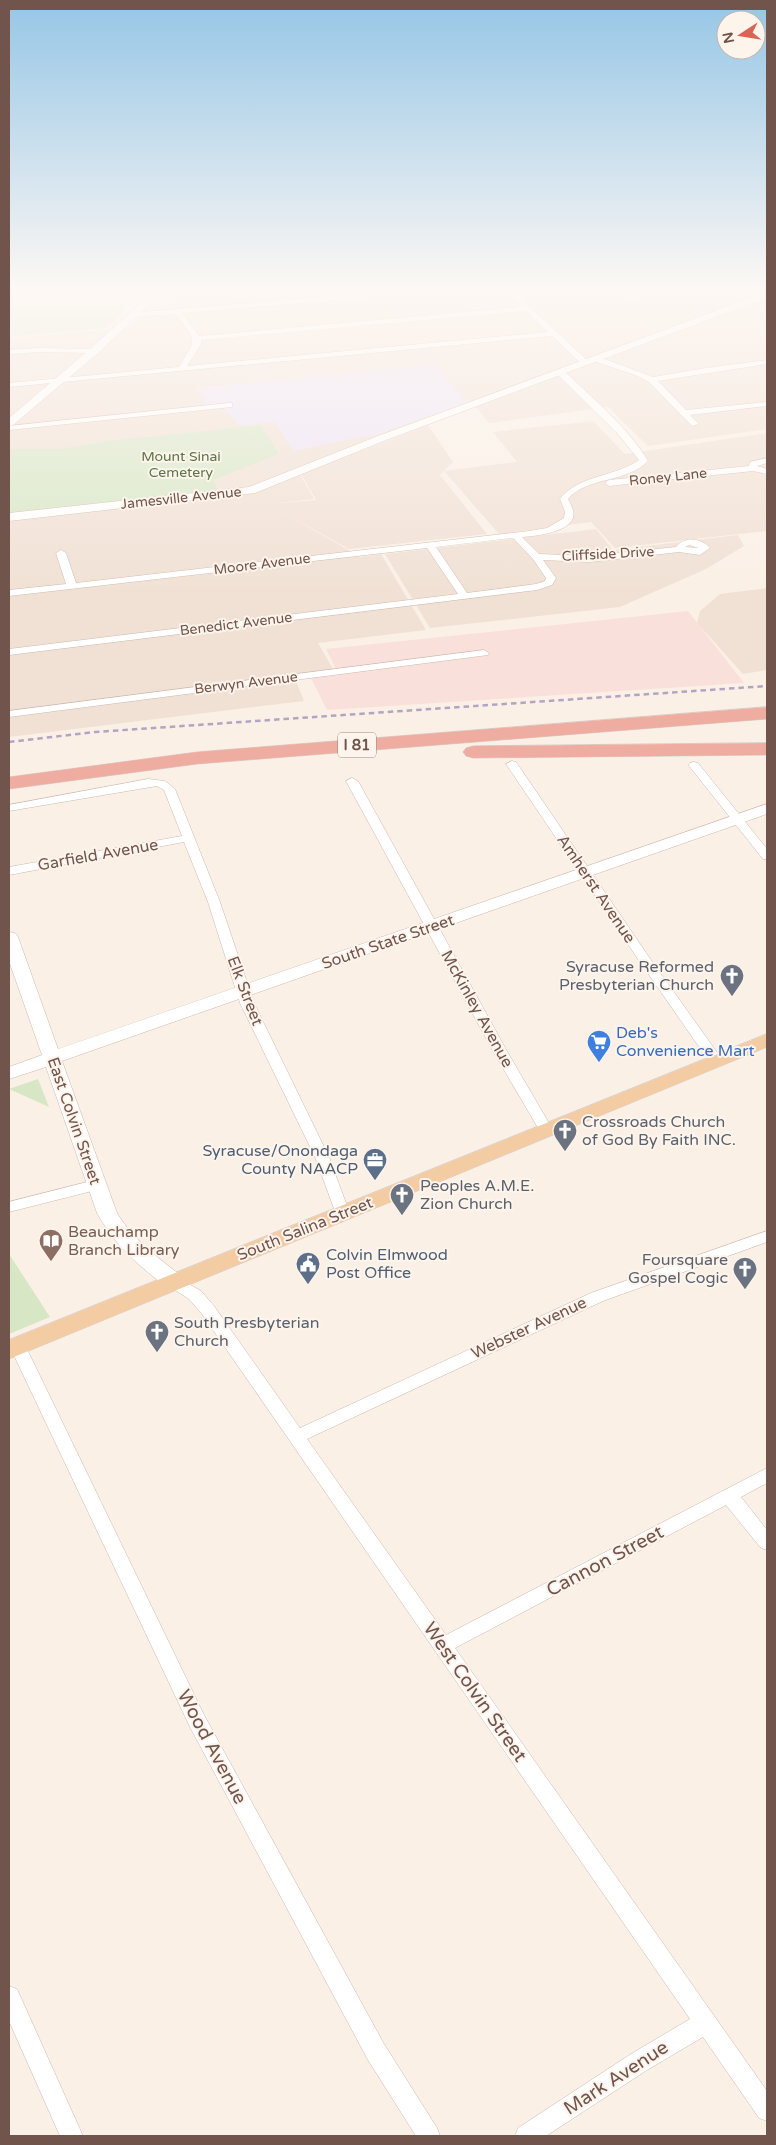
<svg xmlns="http://www.w3.org/2000/svg" width="776" height="2145" viewBox="0 0 776 2145" font-family="'Varela Round',sans-serif">
	<style>
		.residential { fill: #f1e1d5 }
		.commercial { fill: #fae0db }
		.education { fill: #ede3f7 }
		.green { fill: #d7e7c6 }
		.lines { fill: none; stroke-linecap: round; stroke-linejoin: round }
		.street-casing { stroke: #cdb9b0; stroke-width: 1 }
		.secondary-casing { stroke: #d0b8ae; stroke-width: 1 }
		.primary-casing { stroke: #d7cfcd; stroke-width: 1 }
		.highway-casing { stroke: #d7cfcd; stroke-width: 1 }
		.street { fill: #fff; fill-rule: evenodd }
		.secondary { fill: #fff; fill-rule: evenodd }
		.primary { fill: #f3cca4; fill-rule: evenodd }
		.highway { fill: #efada2; fill-rule: evenodd }
		.rail { stroke: #b2a5c3; stroke-width: 2.5; stroke-dasharray: 5.5 4; stroke-linecap: butt }
		.labels { text-anchor: middle; dominant-baseline: central; stroke-width: 4; stroke-linejoin: round; paint-order: stroke }
		.far-park-label { font-size: 14px; fill: #5a7646; stroke: #fdf4ec }
		.far-street-label { font-size: 14px; fill: #71554d; stroke: #fdf4ec }
		.shield { fill: #fdf4ec; stroke: #9b857d; stroke-width: 1 }
		.shield-label { font-size: 15px; font-weight: bold; fill: #71554d }
		.street-label { font-size: 16px; fill: #71554d; stroke: #fdf4ec }
		.worship-label { font-size: 16px; fill: #5b616d; stroke: #fdf4ec; text-anchor: start }
		.shop-label { font-size: 16px; fill: #366cbe; stroke: #fdf4ec; text-anchor: start }
		.service-label { font-size: 16px; fill: #4e5e75; stroke: #fdf4ec; text-anchor: end }
		.education-label { font-size: 16px; fill: #785e54; stroke: #fdf4ec; text-anchor: start }
		.near-street-label { font-size: 19px; fill: #71554d; stroke: #fdf4ec }
	</style>
	<rect width="100%" height="100%" fill="#faf0e6"/>
	<!-- residential -->
	<g class="residential">
		<path d="M173,292H767V429L648,446L608,407L489,423L470,400L297,469L314,499L268,504L316,500L301,474L428,425L453,462L444,471L517,462L493,432L593,421L625,454L767,433V531L615,548L591,522L499,534L444,471L440,475L487,534L349,549L278,510L361,557L381,554L426,630L318,643L333,669L293,674L304,701L9,737V338L128,328Z"/>
		<path d="M596,529L613,550L738,535L744,546L706,569L620,607L430,628L385,554Z"/>
		<path d="M767,588V670L743,674L697,623L700,611L720,594Z"/>
	</g>
	<!-- commercial -->
	<path class="commercial" d="M688,611L744,683L327,710L311,678L339,675L326,649Z"/>
	<!-- education -->
	<path class="education" d="M435,364L467,402L374,436L361,437L293,451L275,422L241,426L218,404L205,405L197,388Z"/>
	<!-- green -->
	<g class="green">
		<path d="M9,292H145L106,328L9,337Z"/>
		<path d="M169,292H262L158,301Z"/>
		<path d="M261,425L279,454L213,480L218,492L9,514V449H62L106,441Z"/>
		<path d="M38,1079L49,1107L9,1089Z"/>
		<path d="M9,1254L50,1317L9,1334Z"/>
	</g>
	<g class="lines">
		<defs>
			<g id="street">
				<path d="M387,292H412L409,294L182,313L199,336L522,307L507,292H514L590,363L583,365L552,336L9,387V383L179,367C198,337 196,341 175,314L133,317H130V313ZM526,311L547,332L187,366L201,344V340Z"/>
				<path d="M604,292L629,295L649,292H663L629,299Z"/>
				<path d="M39,348L94,349L98,351L94,353L39,352L9,354V350Z"/>
				<path d="M593,357H599L653,377L706,368L767,360V364L658,381L686,410L767,402V406L690,415L699,424L692,426L649,382L635,375L593,361Z"/>
				<path d="M557,370H563C591,397 629,428 648,461C627,483 588,476 568,499C571,505 575,512 573,518C567,533 535,536 522,537L539,554L589,556L676,547C685,536 701,538 710,548L700,555L679,552L589,562L543,560L556,578L552,585L537,590L9,655V649L458,594L427,548L9,596V590L66,584L56,553L61,550L66,553L76,583L529,531L547,528L564,518L565,512L560,499C578,475 615,477 639,460L617,433L557,374ZM513,538L533,559L546,578L545,581L536,584L467,593L436,547ZM689,545L699,548L685,547Z"/>
				<path d="M229,403H232V407L9,430V426Z"/>
				<path d="M767,458V463L757,466L767,469V474L753,471L609,486L605,483L609,480L749,466L750,462Z"/>
				<path d="M484,650L489,653L488,655L9,717V711Z"/>
				<path d="M512,761L516,762L651,960L721,1058L723,1061L721,1064H711L640,962L506,764Z"/>
				<path d="M694,762L698,763L767,849V859H763L690,767L688,765L690,763Z"/>
				<path d="M352,778L358,781L508,1053L553,1130L551,1133H541L494,1053L346,781Z"/>
				<path d="M148,779L165,781L175,789L220,902L254,1003L329,1157L350,1214L348,1218L343,1219L338,1218L336,1214L315,1157L240,1003L208,902L184,842L9,875V867L182,836L164,790L157,786L9,811V805Z"/>
				<path d="M95,1180L100,1181L102,1185L100,1189L9,1212V1202Z"/>
				<path d="M767,1231V1242L603,1301L307,1439L446,1635L767,1468V1483L741,1497L767,1530V1550L761,1548L726,1505L455,1648L767,2091V2121L759,2118L703,2037L647,2070L546,2136H515L518,2128L631,2054L690,2019L202,1314L189,1299L169,1286L167,1282L169,1278L175,1276L201,1291L214,1306L300,1428L591,1293Z"/>
				<path d="M18,1341L24,1343L26,1347L204,1715L384,2044L437,2128L440,2136H416L368,2060L190,1727L10,1347L12,1343Z"/>
				<path d="M9,1986L17,1989L83,2136H60L9,2021Z"/>
			</g>
			<g id="secondary">
				<path d="M153,292H163L98,353L13,425L9,426V418L90,349Z"/>
				<path d="M767,292V298L386,440L255,493L9,521V513L249,487L378,436Z"/>
				<path d="M767,804V814L62,1061L117,1213C133,1240 158,1258 183,1277L186,1282L183,1287C180,1288 178,1290 175,1290C167,1289 160,1282 155,1278C131,1259 112,1240 97,1213L46,1067L9,1079V1067L42,1055L9,961V932L15,933L18,937L58,1049Z"/>
			</g>
			<path id="primary" d="M767,1034V1047L9,1359V1340Z"/>
			<g id="highway">
				<path d="M767,707V719L197,764L9,789V777L197,752Z"/>
				<path d="M767,743V755L473,758L466,756L463,752L466,748L473,746Z"/>
			</g>
		</defs>
		<!-- street casing -->
		<use href="#street" class="street-casing"/>
		<!-- secondary casing -->
		<use href="#secondary" class="secondary-casing"/>
		<!-- primary casing -->
		<use href="#primary" class="primary-casing"/>
		<!-- highway casing -->
		<use href="#highway" class="highway-casing"/>
		<!-- street -->
		<use href="#street" class="street"/>
		<!-- secondary -->
		<use href="#secondary" class="secondary"/>
		<!-- primary -->
		<use href="#primary" class="primary"/>
		<!-- highway -->
		<use href="#highway" class="highway"/>
		<!-- rail -->
		<path class="rail" d="M9,742L95,732L767,686"/>
	</g>
	<!-- sky -->
	<linearGradient id="sky" x2="0" y2="1"><stop stop-color="#96c6e6"/><stop offset="0.49" stop-color="#fdf8f4"/><stop offset="1" stop-color="#fdf8f4" stop-opacity="0"/></linearGradient>
	<rect width="776" height="592" fill="url(#sky)"/>
	<!-- icons -->
	<defs>
		<symbol id="church-pin" viewBox="-11 -11 22 30"><path d="M0 17L-7.5 6A9.5 9.5 0 1 1 7.5 6Z" fill="#6b7280" stroke="#fdf4ec"/><path d="M-1.2-6h2.4v3.5h3.3v2.4h-3.3V6h-2.4V-.1h-3.3v-2.4h3.3Z" fill="#fff"/></symbol>
		<symbol id="supermarket-pin" viewBox="-11 -11 22 30"><path d="M0 17L-7.5 6A9.5 9.5 0 1 1 7.5 6Z" fill="#3f7fe0" stroke="#fdf4ec"/><path d="M-6-5.5h2.5l.6 2H6L4.5 2H-2.5L-4.4-4H-6ZM-1.5 3.2a1.3 1.3 0 1 0 .1 0ZM3 3.2a1.3 1.3 0 1 0 .1 0Z" fill="#fff"/></symbol>
		<symbol id="office-pin" viewBox="-11 -11 22 30"><path d="M0 17L-7.5 6A9.5 9.5 0 1 1 7.5 6Z" fill="#5c6f8a" stroke="#fdf4ec"/><path d="M-6-3h4V-5.5h4V-3h4V5H-6ZM-1-4.5V-3h2v-1.5ZM-6 0V1H6V0Z" fill="#fff"/></symbol>
		<symbol id="library-pin" viewBox="-11 -11 22 30"><path d="M0 17L-7.5 6A9.5 9.5 0 1 1 7.5 6Z" fill="#8d6e63" stroke="#fdf4ec"/><path d="M-6-4Q-3-5.5-.7-3.5V5Q-3 3-6 4ZM6-4Q3-5.5 .7-3.5V5Q3 3 6 4Z" fill="#fff"/></symbol>
		<symbol id="civic-pin" viewBox="-11 -11 22 30"><path d="M0 17L-7.5 6A9.5 9.5 0 1 1 7.5 6Z" fill="#5c6f8a" stroke="#fdf4ec"/><path d="M-.6-6.5H3V-4.5H.6V-3L4-1V1h2V6H-6V1h2V-1L-.6-3ZM-1.2 2.5V6h2.4V2.5Z" fill="#fff"/></symbol>
	</defs>
	<g fill-rule="evenodd">
		<use href="#church-pin" x="718" y="962" width="28" height="38"/>
		<use href="#supermarket-pin" x="585" y="1028" width="28" height="38"/>
		<use href="#church-pin" x="551" y="1117" width="28" height="38"/>
		<use href="#office-pin" x="361" y="1146" width="28" height="38"/>
		<use href="#church-pin" x="388" y="1181" width="28" height="38"/>
		<use href="#library-pin" x="37" y="1227" width="28" height="38"/>
		<use href="#civic-pin" x="294" y="1250" width="28" height="38"/>
		<use href="#church-pin" x="731" y="1255" width="28" height="38"/>
		<use href="#church-pin" x="143" y="1318" width="28" height="38"/>
	</g>
	<g class="labels">
		<!-- far-park labels -->
		<g class="far-park-label">
			<text x="181" y="456">Mount Sinai<tspan x="181" dy="16">Cemetery</tspan></text>
		</g>
		<!-- far-street labels -->
		<g class="far-street-label">
			<text transform="translate(668 477) rotate(-6)">Roney Lane</text>
			<text transform="translate(181 498) rotate(-6)">Jamesville Avenue</text>
			<text transform="translate(608 554) rotate(-3)">Cliffside Drive</text>
			<text transform="translate(262 564) rotate(-7)">Moore Avenue</text>
			<text transform="translate(236 624) rotate(-7)">Benedict Avenue</text>
			<text transform="translate(246 683) rotate(-7)">Berwyn Avenue</text>
		</g>
		<!-- shield labels -->
		<rect class="shield" x="338" y="732.5" width="38" height="25" rx="4"/>
		<g class="shield-label">
			<text x="357" y="745">I 81</text>
		</g>
		<!-- street labels -->
		<g class="street-label">
			<text transform="translate(98 855) rotate(-10)">Garfield Avenue</text>
			<text transform="translate(596 889) rotate(56)">Amherst Avenue</text>
			<text transform="translate(388 942) rotate(-19)">South State Street</text>
			<text transform="translate(245 991) rotate(69)">Elk Street</text>
			<text transform="translate(477 1009) rotate(61)">McKinley Avenue</text>
			<text transform="translate(74 1121) rotate(71)">East Colvin Street</text>
			<text transform="translate(305 1229) rotate(-22)">South Salina Street</text>
			<text transform="translate(529 1328) rotate(-25)">Webster Avenue</text>
		</g>
		<!-- worship labels -->
		<g class="worship-label">
			<text x="714" y="967" text-anchor="end">Syracuse Reformed<tspan x="714" dy="18">Presbyterian Church</tspan></text>
			<text x="582" y="1122">Crossroads Church<tspan x="582" dy="18">of God By Faith INC.</tspan></text>
			<text x="420" y="1186">Peoples A.M.E.<tspan x="420" dy="18">Zion Church</tspan></text>
			<text x="728" y="1260" text-anchor="end">Foursquare<tspan x="728" dy="18">Gospel Cogic</tspan></text>
			<text x="174" y="1323">South Presbyterian<tspan x="174" dy="18">Church</tspan></text>
		</g>
		<!-- shop labels -->
		<g class="shop-label">
			<text x="616" y="1033">Deb's<tspan x="616" dy="18">Convenience Mart</tspan></text>
		</g>
		<!-- service labels -->
		<g class="service-label">
			<text x="358" y="1151">Syracuse/Onondaga<tspan x="358" dy="18">County NAACP</tspan></text>
			<text x="326" y="1255" text-anchor="start">Colvin Elmwood<tspan x="326" dy="18">Post Office</tspan></text>
		</g>
		<!-- education labels -->
		<g class="education-label">
			<text x="68" y="1232">Beauchamp<tspan x="68" dy="18">Branch Library</tspan></text>
		</g>
		<!-- near-street labels -->
		<g class="near-street-label">
			<text transform="translate(605 1561) rotate(-28)">Cannon Street</text>
			<text transform="translate(475 1692) rotate(55)">West Colvin Street</text>
			<text transform="translate(212 1747) rotate(62)">Wood Avenue</text>
			<text transform="translate(616 2078) rotate(-33)">Mark Avenue</text>
		</g>
	</g>
	<!-- border -->
	<rect width="776" height="2145" fill="none" stroke="#71554d" stroke-width="20"/>
	<!-- north arrow -->
	<g transform="translate(741 35) rotate(258)"><circle r="24" fill="#fdf4ec" stroke="#c5b4ac"/>
	<path d="M0-4L9 19L0 12L-9 19Z" fill="#da6355"/>
	<text y="-8" font-size="14" font-weight="bold" text-anchor="middle" fill="#71554d">N</text>
	</g>
</svg>
